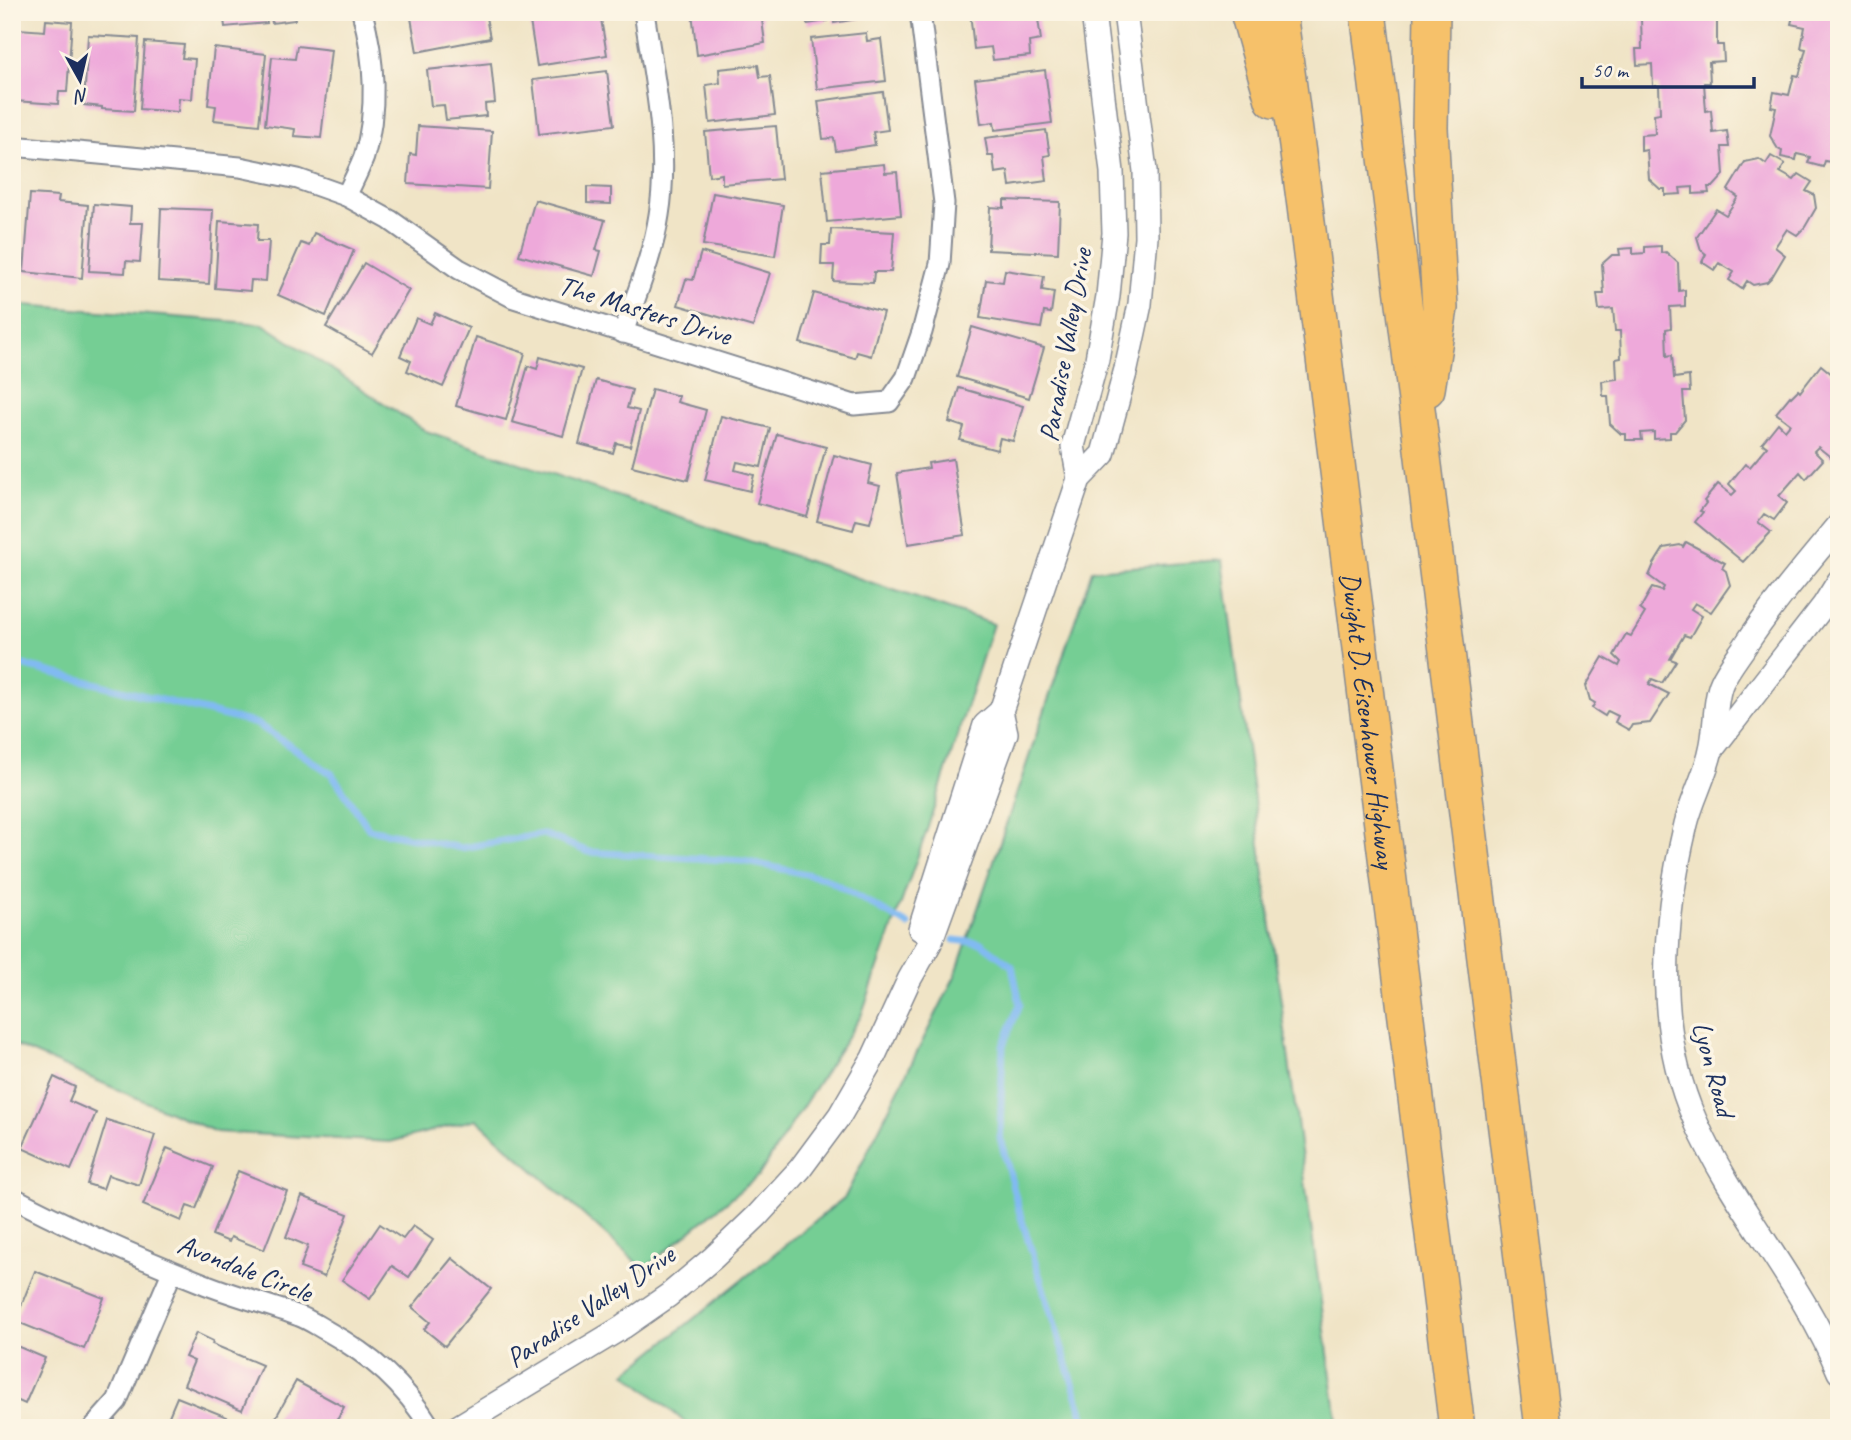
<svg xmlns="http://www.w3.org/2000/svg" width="1851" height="1440" viewBox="0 0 1851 1440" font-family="Caveat,sans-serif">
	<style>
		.green { fill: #75ce94; stroke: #487e79; stroke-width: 2 }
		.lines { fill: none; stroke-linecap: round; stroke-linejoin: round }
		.stream { stroke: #81baf2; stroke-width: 7 }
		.building { fill: #eea9da }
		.minor-casing { stroke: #868a92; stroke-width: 23 }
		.tertiary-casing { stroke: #868a92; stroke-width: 26 }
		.motorway-casing { stroke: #868a92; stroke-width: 38 }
		.minor { stroke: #fff; stroke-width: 19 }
		.tertiary { stroke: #fff; stroke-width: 23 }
		.motorway { stroke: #f6c16b; stroke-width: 35 }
		.labels { text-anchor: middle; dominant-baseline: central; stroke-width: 7; stroke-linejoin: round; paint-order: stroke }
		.street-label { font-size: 28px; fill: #1b2f5e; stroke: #fcf5e5 }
	</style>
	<rect width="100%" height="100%" fill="#fcf5e5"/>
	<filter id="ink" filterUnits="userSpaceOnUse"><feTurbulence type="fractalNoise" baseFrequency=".0143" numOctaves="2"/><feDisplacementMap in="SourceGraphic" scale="14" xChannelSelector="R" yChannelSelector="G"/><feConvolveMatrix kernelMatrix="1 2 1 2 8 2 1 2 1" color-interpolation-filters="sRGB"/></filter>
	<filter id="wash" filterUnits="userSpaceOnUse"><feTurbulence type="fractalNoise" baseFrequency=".00686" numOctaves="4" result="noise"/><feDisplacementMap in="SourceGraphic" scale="28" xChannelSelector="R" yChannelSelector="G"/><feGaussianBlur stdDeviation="1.57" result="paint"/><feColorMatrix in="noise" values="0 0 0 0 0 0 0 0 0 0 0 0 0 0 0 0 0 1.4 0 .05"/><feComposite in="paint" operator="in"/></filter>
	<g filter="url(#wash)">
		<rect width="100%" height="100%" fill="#f0e4c6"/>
		<!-- green -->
		<g class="green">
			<path d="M12,304L263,324L426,431L993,624L926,833L861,1016L759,1175L644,1269L476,1119L390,1142L216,1132L12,1044Z"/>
			<path d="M1222,560L1338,1428H692L626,1373L845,1197L955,976L1092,570Z"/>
		</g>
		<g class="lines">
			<!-- stream -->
			<g class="stream">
				<path d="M12,667L22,665L257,724L332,774L369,829L461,848L543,834L589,852L743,861L825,878L908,925"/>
				<path d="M954,940L981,943L1012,966L1020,1004L1003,1046L1000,1137L1020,1214L1087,1428"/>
			</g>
		</g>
		<g id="blocks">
			<!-- building -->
			<g class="building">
				<path d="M223,12H265L267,23L225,27Z"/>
				<path d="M270,12H294L295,20L272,23Z"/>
				<path d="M410,12H485L490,38L417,52Z"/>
				<path d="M547,12H585L586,15L600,13L607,55L537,66L529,15Z"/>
				<path d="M692,12H761L765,43L697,55Z"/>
				<path d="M805,12H825L827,21L807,24Z"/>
				<path d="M833,12H873L874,16L834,23Z"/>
				<path d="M970,12H1037L1041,40L1029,42L1030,56L993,60L991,47L974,49Z"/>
				<path d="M1648,12H1711L1717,17V45H1723L1724,61L1709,62L1710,83H1704L1706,111L1711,110L1713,133L1727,131L1729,147H1722L1724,175L1713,187H1708L1709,193L1693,194V187L1680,188L1681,194L1665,195V189H1660L1649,179L1647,150L1641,151V135L1655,134L1654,114L1660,113L1659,86H1653L1652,64L1637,65L1636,49H1642L1641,19Z"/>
				<path d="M1794,12H1839V156L1830,162L1825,161L1823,167L1808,163L1810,157L1797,154L1796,160L1781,157L1782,151L1778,149L1770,136L1776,108L1771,107L1774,92L1789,95L1794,75L1799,76L1806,49L1801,48L1805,27L1791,24Z"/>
				<path d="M46,20L72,22L67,92H59L58,104L14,101L19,29L45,31Z"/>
				<path d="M866,33L867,41L881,39L886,81L817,89L811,39Z"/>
				<path d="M88,35L139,38L134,111L102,109V107L84,105Z"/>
				<path d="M145,42L184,45L182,58L195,59L192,99L179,98L178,112L140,109Z"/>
				<path d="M297,46L331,50L321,138L294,136L295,129L265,125L272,57L295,59Z"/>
				<path d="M214,48L266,54L259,125L214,120L216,106L208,105Z"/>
				<path d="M491,63L495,103L485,104L486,116L446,120L444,105L431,106L427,70Z"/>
				<path d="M758,65L760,77L770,76L775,115L710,123L706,85L720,83L719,69Z"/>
				<path d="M1045,70L1052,123L995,130L994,122L981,124L975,79Z"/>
				<path d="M607,71L614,125L539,134L533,80Z"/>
				<path d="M883,92L888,130L873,132L875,145L836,151L834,138L823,139L818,101Z"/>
				<path d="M418,126L492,131L488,189L408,184L410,154L416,155Z"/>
				<path d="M776,126L781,179L722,184V174L709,176L705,132Z"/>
				<path d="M1046,130L1050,155L1044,156L1047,181L1010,186L1008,171L995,173L993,156H988L985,138Z"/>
				<path d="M1771,156L1785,164L1780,172L1794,180L1799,174L1812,182L1806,191L1814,195L1816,208L1805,227L1797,235L1787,229L1775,247L1785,255L1772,277L1767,282L1753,285L1747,281L1742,289L1729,280L1734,272L1719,263L1714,270L1702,262L1706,254L1701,250L1697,237L1716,209L1726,215L1738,197L1728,190L1745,162L1759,159L1766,164Z"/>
				<path d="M884,164L885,173L897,172L901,215L827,222L822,170Z"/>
				<path d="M587,187L611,188V204L587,203Z"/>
				<path d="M713,193L783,205L775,256L703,245Z"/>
				<path d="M30,194L59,196L58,202L88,205L82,278L24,272Z"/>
				<path d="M535,200L605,220L596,250L601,251L594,276L519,255Z"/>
				<path d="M1004,200L1060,202L1058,253L988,250L990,207L1004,208Z"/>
				<path d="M94,204L131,207L130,223H143L140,262L126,261L125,273L89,271Z"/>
				<path d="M161,208L213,210L209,284L158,281Z"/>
				<path d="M219,221L258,224L257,241H269L266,281L251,280L250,291L215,288Z"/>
				<path d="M831,229L894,232L891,272H874L873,283L833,281L834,265H821L822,245H830Z"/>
				<path d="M314,233L354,250L326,316L278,295L301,243L309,246Z"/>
				<path d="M1661,246V253L1666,252L1678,263L1679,291L1685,290V306L1670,307L1671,328L1666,329L1667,356L1672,355L1674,378L1689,376L1690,392H1683L1685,420L1675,432H1670V438L1654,439V432L1641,433L1642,440H1626V434H1621L1610,424L1608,396H1603L1602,381L1617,379L1616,359L1621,358L1620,331H1615L1613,309L1599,310L1597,294H1604L1602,264L1612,255H1620L1619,249L1633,248V254L1645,253V247Z"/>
				<path d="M701,252L770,273L753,327L678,305L686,279L693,280Z"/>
				<path d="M364,263L409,290L372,353L326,327Z"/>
				<path d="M1005,270L1044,276L1042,290L1054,292L1051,313L1044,312L1041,328L980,318L986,280L1003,282Z"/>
				<path d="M814,293L883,312L871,356L857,352L855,358L800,343Z"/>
				<path d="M435,313L469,328L443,387L407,371L411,361L400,356L416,318L430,324Z"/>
				<path d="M972,327L1044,348L1029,398L957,377Z"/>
				<path d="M476,337L525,353L506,420L456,406Z"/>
				<path d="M540,357L582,369L563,436L512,422L528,366L537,369Z"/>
				<path d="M1821,365L1839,380V453L1833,459L1818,447L1814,451L1823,460L1806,479L1800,472L1779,496L1787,503L1774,520L1764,514L1758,522L1771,532L1743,562L1695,522L1703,512L1700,511L1706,503L1704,501L1718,484L1732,495L1736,491L1729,484L1745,464L1750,467L1767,447L1762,443L1778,423L1785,430L1790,424L1776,413L1790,396L1791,397L1798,390L1800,392Z"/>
				<path d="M596,380L632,390L627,408L639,411L630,446L616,443L613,453L579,444Z"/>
				<path d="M959,388L1023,406L1013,441L1000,438L997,450L960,440L964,427L949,422Z"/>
				<path d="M652,389L679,396L677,402L706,410L688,480L632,466Z"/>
				<path d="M721,416L770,428L761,467L737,462L735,470L754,475L750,491L705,480Z"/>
				<path d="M777,434L826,447L807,517L757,503Z"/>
				<path d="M834,455L872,465L868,483L880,486L870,523L856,520L853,530L817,521Z"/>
				<path d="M953,459L965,535L908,544L897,473L929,468L928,463Z"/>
				<path d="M1686,542L1725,563L1722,568L1726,571L1730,585L1711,612L1695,603L1691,609L1702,616L1690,637L1684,635L1670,659L1676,661L1662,683L1652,679L1649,684L1669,694L1650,723L1632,725L1629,730L1615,722L1618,716L1608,711L1605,716L1592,708L1595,703L1590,700L1586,686L1603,657L1619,666L1621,662L1614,655L1626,634L1631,636L1645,613L1640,609L1652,588L1662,591L1664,587L1649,576L1654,564L1664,548L1680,545L1683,547Z"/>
				<path d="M54,1077L75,1087L69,1101L96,1113L71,1170L22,1148Z"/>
				<path d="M107,1120L155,1135L139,1185L108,1175L103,1189L87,1184Z"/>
				<path d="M167,1148L213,1167L196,1209L187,1206L181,1221L143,1205Z"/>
				<path d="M238,1171L287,1191L264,1250L231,1237L229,1242L212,1235Z"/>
				<path d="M302,1196L348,1214L324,1277L300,1268L308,1246L286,1237Z"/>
				<path d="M380,1224L403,1239L413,1226L433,1240L409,1277L392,1266L370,1299L342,1280Z"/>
				<path d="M452,1258L491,1289L445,1346L424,1329L430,1322L412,1307Z"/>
				<path d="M35,1271L104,1298L84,1349L15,1321Z"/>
				<path d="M196,1333L213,1341L212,1344L262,1365L242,1410L184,1385L194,1361L185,1357Z"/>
				<path d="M12,1344L45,1358L25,1404L12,1398Z"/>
				<path d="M296,1381L344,1407L333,1428H270Z"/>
				<path d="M177,1397L227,1417L223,1428H164Z"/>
			</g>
		</g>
	</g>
	<g filter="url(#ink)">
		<use href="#blocks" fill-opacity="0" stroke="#868a92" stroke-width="2"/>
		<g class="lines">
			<defs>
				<g id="minor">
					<path d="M12,146L240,167L298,179L346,196L390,220L459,269L514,298L854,405L889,402L906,378L922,332L940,264L944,203L920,12"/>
					<path d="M346,196C352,184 359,170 364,157C378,111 375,58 362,12"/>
					<path d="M623,333C636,295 653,255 659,215C670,148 654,79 644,12"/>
					<path d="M12,1197C74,1230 137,1257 202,1283C234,1296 267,1304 299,1316C308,1319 318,1326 327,1331C372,1356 404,1384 431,1428"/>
					<path d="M93,1428L117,1401L172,1272"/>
				</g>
				<g id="tertiary">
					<path d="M1079,479L1073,446L1097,359L1108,296L1114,233L1112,172L1093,12"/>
					<path d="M1839,525C1806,565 1773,603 1745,646C1737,658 1728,669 1722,682C1714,699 1716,730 1711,749C1706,775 1692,799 1686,824C1663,920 1654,1028 1695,1120C1734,1209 1802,1282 1839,1372"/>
					<path d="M1713,748L1824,605L1839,581"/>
					<path d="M920,929L985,725L1001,711"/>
					<path d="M456,1428L623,1327L669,1295L713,1258L757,1216L800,1169L840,1115L873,1058L909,980L930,943L1006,733L1001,711L1079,479L1103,454L1126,369L1140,304L1146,237L1145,171L1125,12"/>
				</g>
				<g id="motorway">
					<path d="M1248,12L1273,100"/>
					<path id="s1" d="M1279,12L1305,206L1457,1428"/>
					<path d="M1368,12L1543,1428"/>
					<path d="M1427,389L1440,308L1430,128L1432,12"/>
				</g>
			</defs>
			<!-- minor casing -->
			<use href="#minor" class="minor-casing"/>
			<!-- tertiary casing -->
			<use href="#tertiary" class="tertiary-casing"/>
			<!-- motorway casing -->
			<use href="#motorway" class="motorway-casing"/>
			<!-- minor -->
			<use href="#minor" class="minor"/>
			<!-- tertiary -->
			<use href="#tertiary" class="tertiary"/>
			<!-- motorway -->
			<use href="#motorway" class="motorway"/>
		</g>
	</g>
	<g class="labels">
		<!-- street labels -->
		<g class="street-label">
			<text transform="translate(645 310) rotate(17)">The Masters Drive</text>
			<text transform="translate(1065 345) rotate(-80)">Paradise Valley Drive</text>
			<text stroke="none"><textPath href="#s1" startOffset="714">Dwight D. Eisenhower Highway</textPath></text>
			<text transform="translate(1714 1069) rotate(75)">Lyon Road</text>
			<text transform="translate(245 1268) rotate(21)">Avondale Circle</text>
			<text transform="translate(590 1306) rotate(-34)">Paradise Valley Drive</text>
		</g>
	</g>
	<!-- margin -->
	<rect width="1851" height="1440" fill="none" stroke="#fcf5e5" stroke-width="42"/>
	<!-- north arrow -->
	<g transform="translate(80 80) rotate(172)" stroke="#fcf5e5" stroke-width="5" paint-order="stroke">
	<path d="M0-5L12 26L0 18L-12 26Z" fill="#1b2f5e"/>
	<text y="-10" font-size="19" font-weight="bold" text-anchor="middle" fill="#1b2f5e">N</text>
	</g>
	<!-- scale -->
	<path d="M1582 77v10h172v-10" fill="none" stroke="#1b2f5e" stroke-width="3.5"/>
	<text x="1592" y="77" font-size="21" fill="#1b2f5e" stroke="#fcf5e5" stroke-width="5" paint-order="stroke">50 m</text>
</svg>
